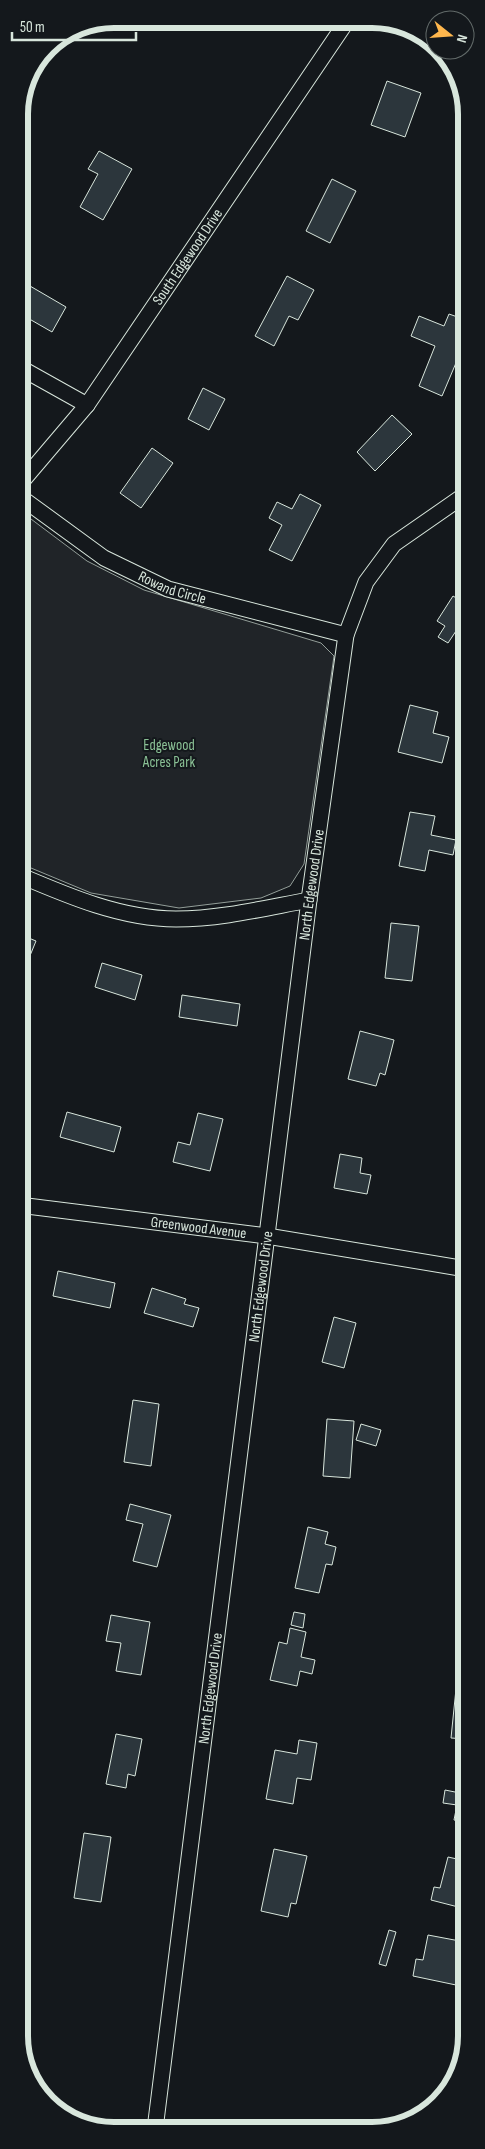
<svg xmlns="http://www.w3.org/2000/svg" width="485" height="2149" viewBox="0 0 485 2149" font-family="'Sofia Sans Condensed',sans-serif">
	<style>
		.green { fill: #202428; stroke: #939e99 }
		.building { fill: #2c363c; stroke: #d8e6dc }
		.lines { fill: none; stroke-linecap: round; stroke-linejoin: round }
		.street-casing { stroke: #d8e6dc; stroke-width: 17 }
		.street { stroke: #14181c; stroke-width: 15 }
		.labels { text-anchor: middle; dominant-baseline: central; stroke-width: 4; stroke-linejoin: round; paint-order: stroke }
		.street-label { font-size: 15px; fill: #d8e6dc; stroke: #14181c }
		.park-label { font-size: 15px; fill: #8ac095; stroke: #14181c }
		.rim { fill: none; stroke: #d8e6dc; stroke-width: 6 }
	</style>
	<rect width="100%" height="100%" fill="#14181c"/>
	<!-- green -->
	<path class="green" d="M19,510L87,561L144,590L321,643L334,656L304,864L290,886L261,898L179,908L91,893L19,863Z"/>
	<!-- building -->
	<g class="building">
		<path d="M387,81L421,93L405,137L371,125Z"/>
		<path d="M99,151L132,169L103,220L80,207L98,174L88,169Z"/>
		<path d="M332,179L356,191L330,243L306,231Z"/>
		<path d="M466,262V284L459,282Z"/>
		<path d="M287,276L314,290L298,320L289,316L274,346L255,336Z"/>
		<path d="M30,286L66,307L52,332L19,313V306Z"/>
		<path d="M449,314L466,320V345L464,344L442,396L419,386L435,346L411,336L419,316L444,326Z"/>
		<path d="M203,388L225,399L209,430L188,419Z"/>
		<path d="M392,415L412,434L375,471L357,452Z"/>
		<path d="M152,448L173,463L141,508L120,493Z"/>
		<path d="M300,494L321,505L292,561L269,550L282,525L269,518L277,502L292,509Z"/>
		<path d="M453,596L466,604V616L448,643L438,637L445,626L437,621Z"/>
		<path d="M410,705L438,712L433,733L449,737L442,763L398,752Z"/>
		<path d="M410,812L435,816L431,835L456,840L453,855L429,850L425,871L399,866Z"/>
		<path d="M391,923L419,926L412,981L385,978Z"/>
		<path d="M19,934L36,941L27,963L19,960Z"/>
		<path d="M102,963L142,975L135,1000L95,987Z"/>
		<path d="M182,995L240,1004L237,1026L179,1017Z"/>
		<path d="M360,1031L394,1040L385,1075L380,1073L376,1086L348,1079Z"/>
		<path d="M67,1112L121,1127L114,1152L60,1137Z"/>
		<path d="M198,1113L223,1119L210,1171L173,1162L178,1142L190,1145Z"/>
		<path d="M340,1154L362,1158L360,1173L371,1175L367,1194L334,1188Z"/>
		<path d="M58,1271L115,1283L110,1308L53,1296Z"/>
		<path d="M152,1288L186,1299L184,1304L199,1308L193,1327L144,1313Z"/>
		<path d="M334,1317L356,1323L344,1368L322,1362Z"/>
		<path d="M133,1400L159,1404L151,1466L124,1462Z"/>
		<path d="M327,1419L354,1421L350,1478L323,1476Z"/>
		<path d="M361,1424L381,1430L376,1446L356,1440Z"/>
		<path d="M130,1504L171,1515L157,1567L133,1561L143,1524L126,1520Z"/>
		<path d="M308,1527L328,1532L325,1544L336,1547L332,1565L326,1564L319,1593L295,1588Z"/>
		<path d="M294,1612L305,1614L303,1628L291,1625Z"/>
		<path d="M111,1615L150,1622L141,1675L116,1671L121,1643L106,1641Z"/>
		<path d="M290,1628L306,1632L301,1657L315,1660L312,1674L300,1671L297,1686L270,1680L279,1642L287,1644Z"/>
		<path d="M457,1679L466,1680V1739L451,1738Z"/>
		<path d="M116,1734L142,1739L135,1776L128,1774L126,1788L106,1784Z"/>
		<path d="M299,1740L317,1743L311,1780L297,1778L293,1804L266,1799L275,1750L297,1754Z"/>
		<path d="M465,1769H466V1822L454,1820L457,1805L443,1803L445,1790L460,1793Z"/>
		<path d="M84,1833L111,1837L101,1902L74,1898Z"/>
		<path d="M274,1849L307,1856L296,1904L291,1903L288,1917L261,1911Z"/>
		<path d="M448,1857L466,1861V1909L431,1900L434,1887L440,1888Z"/>
		<path d="M389,1930L396,1932L386,1966L379,1964Z"/>
		<path d="M428,1935L465,1942L456,1985L413,1976L416,1959L423,1960Z"/>
	</g>
	<g class="lines">
		<defs>
			<g id="street">
				<path d="M19,367L87,405"/>
				<path id="s1" d="M19,485L87,405L347,21"/>
				<path id="s2" d="M19,496L104,558L168,589L346,635"/>
				<path d="M19,875C68,896 122,919 176,919C221,919 265,908 309,900"/>
				<path id="s3" d="M19,1205L267,1236L466,1269"/>
				<path id="s4" d="M155,2129L309,900L346,635L366,582L394,544L466,494"/>
			</g>
		</defs>
		<!-- street casing -->
		<use href="#street" class="street-casing"/>
		<!-- street -->
		<use href="#street" class="street"/>
	</g>
	<g class="labels">
		<!-- street labels -->
		<g class="street-label">
			<text stroke="none"><textPath href="#s1" startOffset="284">South Edgewood Drive</textPath></text>
			<text stroke="none"><textPath href="#s2" startOffset="180">Rowand Circle</textPath></text>
			<text stroke="none"><textPath href="#s4" startOffset="1254">North Edgewood Drive</textPath></text>
			<text stroke="none"><textPath href="#s3" startOffset="181">Greenwood Avenue</textPath></text>
			<text stroke="none"><textPath href="#s4" startOffset="849">North Edgewood Drive</textPath></text>
			<text stroke="none"><textPath href="#s4" startOffset="444">North Edgewood Drive</textPath></text>
		</g>
		<!-- park labels -->
		<g class="park-label">
			<text x="169" y="745">Edgewood<tspan x="169" dy="17">Acres Park</tspan></text>
		</g>
	</g>
	<!-- crop -->
	<path d="M0 0H485V2149H0ZM114 28H372A86 86 0 0 1 458 114V2036A86 86 0 0 1 372 2122H114A86 86 0 0 1 28 2036V114A86 86 0 0 1 114 28Z" fill="#14181c" fill-rule="evenodd"/>
	<path class="rim" d="M114 28H372A86 86 0 0 1 458 114V2036A86 86 0 0 1 372 2122H114A86 86 0 0 1 28 2036V114A86 86 0 0 1 114 28Z"/>
	<!-- north arrow -->
	<g transform="translate(450 35) rotate(107)"><circle r="24" fill="#14181c" stroke="#626a69"/>
	<path d="M0-4L9 19L0 12L-9 19Z" fill="#ffb74d"/>
	<text y="-8" font-size="14" font-weight="bold" text-anchor="middle" fill="#d8e6dc">N</text>
	</g>
	<!-- scale -->
	<path d="M12 32v8h124v-8" fill="none" stroke="#d8e6dc" stroke-width="2.5"/>
	<text x="20" y="32" font-size="15" fill="#d8e6dc" stroke="#14181c" stroke-width="4" paint-order="stroke">50 m</text>
</svg>
